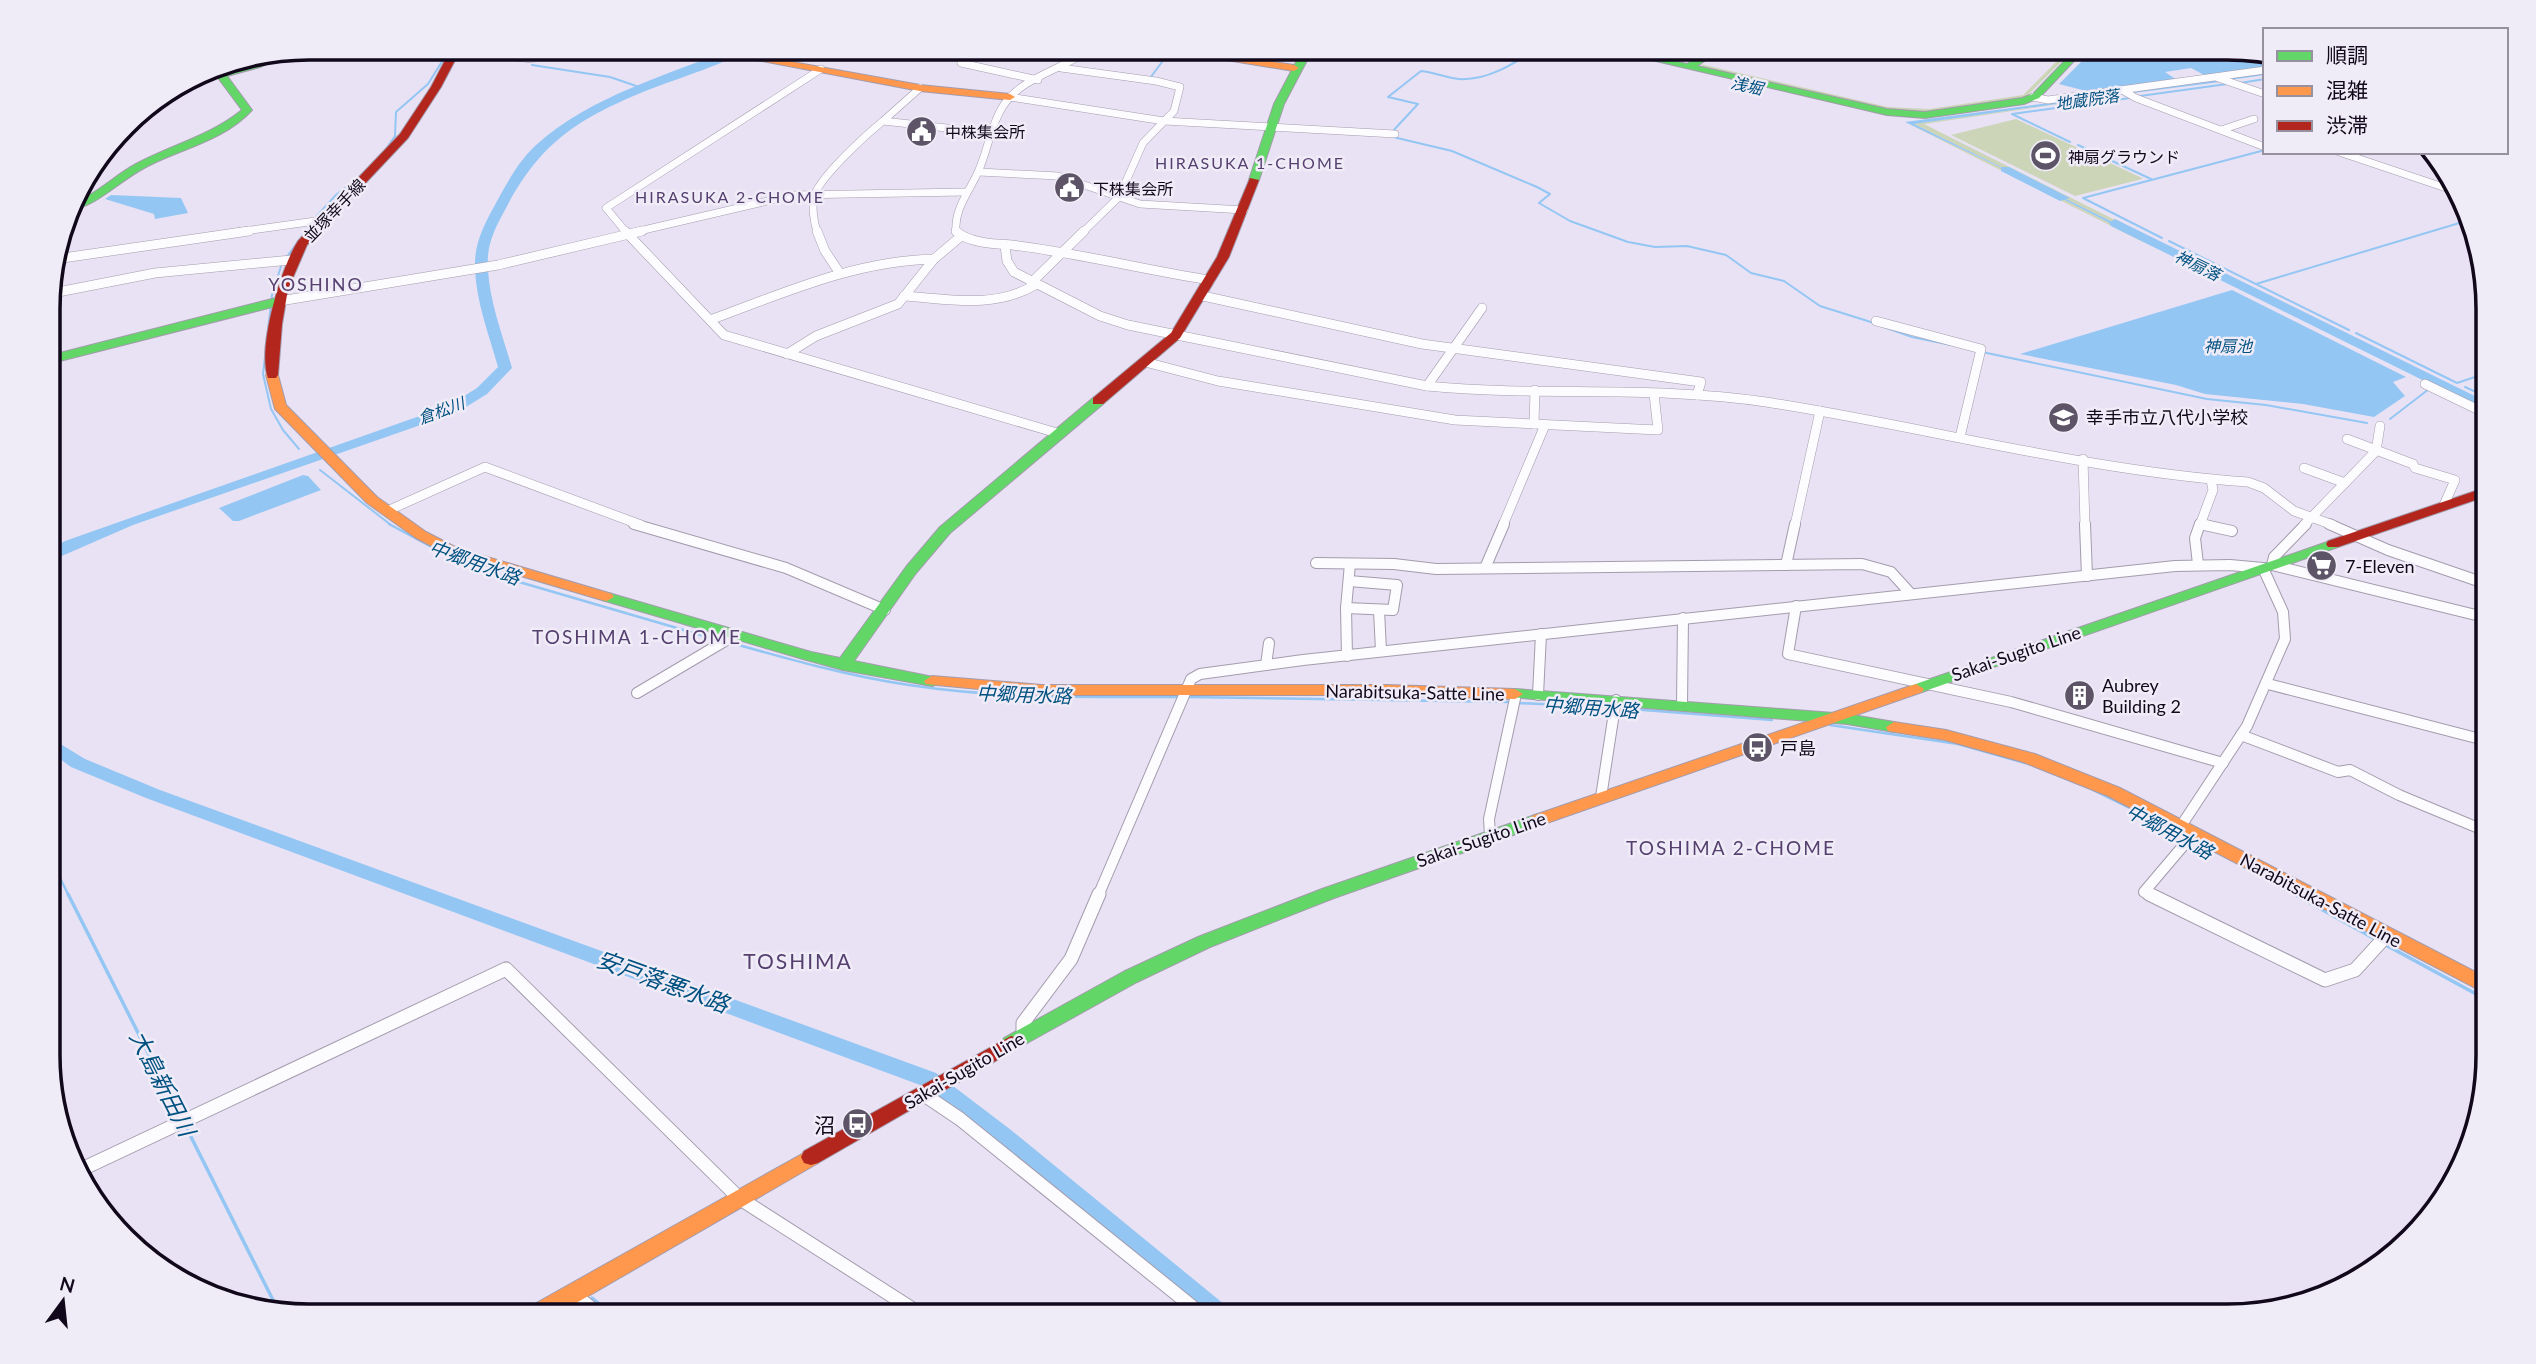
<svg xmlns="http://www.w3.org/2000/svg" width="2536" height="1364" viewBox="0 0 2536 1364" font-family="Lato,'Noto Sans JP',sans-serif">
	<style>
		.green { fill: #ccd5b8 }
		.water { fill: #94c6f4 }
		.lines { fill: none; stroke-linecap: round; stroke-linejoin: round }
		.stream-far2 { stroke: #94c6f4; stroke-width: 2 }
		.stream-far1 { stroke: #94c6f4; stroke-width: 2.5 }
		.stream { stroke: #94c6f4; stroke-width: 3.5 }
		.river { fill: #94c6f4; fill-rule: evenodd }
		.street-far3-casing { stroke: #a39cad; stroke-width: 8 }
		.street-far2-casing { stroke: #a39cad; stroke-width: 10 }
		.street-far1-casing { stroke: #a39cad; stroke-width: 12 }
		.street-casing { stroke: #a39cad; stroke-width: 15 }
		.fast-casing { stroke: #a39cad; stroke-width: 2 }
		.slow-casing { stroke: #a39cad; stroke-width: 2 }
		.jam-casing { stroke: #a39cad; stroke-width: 2 }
		.street-far3 { stroke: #fcfbfd; stroke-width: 7 }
		.street-far2 { stroke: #fcfbfd; stroke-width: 9 }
		.street-far1 { stroke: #fcfbfd; stroke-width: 10 }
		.street { stroke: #fcfbfd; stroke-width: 13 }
		.fast { fill: #63d668; fill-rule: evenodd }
		.slow { fill: #ff974d; fill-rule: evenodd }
		.jam { fill: #b3261e; fill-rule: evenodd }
		.labels { text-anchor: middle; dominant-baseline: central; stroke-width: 5; stroke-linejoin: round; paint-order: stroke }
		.far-water-label { font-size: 16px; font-style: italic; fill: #005180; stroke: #f0ecf7 }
		.far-poi-label { font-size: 16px; fill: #11081b; stroke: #f0ecf7; text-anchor: start }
		.far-neighbourhood-label { font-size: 16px; letter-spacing: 2px; fill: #554070; stroke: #f0ecf7 }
		.far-street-label { font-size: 16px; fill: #11081b; stroke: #f0ecf7 }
		.far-quarter-label { font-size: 18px; letter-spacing: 2px; fill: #554070; stroke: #f0ecf7 }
		.poi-label { font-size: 18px; fill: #11081b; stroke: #f0ecf7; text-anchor: start }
		.street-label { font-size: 18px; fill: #11081b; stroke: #f0ecf7 }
		.water-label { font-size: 19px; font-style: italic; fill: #005180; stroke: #f0ecf7 }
		.neighbourhood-label { font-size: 19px; letter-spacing: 2px; fill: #554070; stroke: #f0ecf7 }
		.quarter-label { font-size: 21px; letter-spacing: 2px; fill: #554070; stroke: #f0ecf7 }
		.near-poi-label { font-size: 21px; fill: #11081b; stroke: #f0ecf7; text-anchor: end }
		.near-water-label { font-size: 23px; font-style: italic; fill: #005180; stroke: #f0ecf7 }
		.rim { fill: none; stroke: #11081b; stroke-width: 3.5 }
	</style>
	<rect width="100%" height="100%" fill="#e9e2f4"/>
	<!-- green -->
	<g class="green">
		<path d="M2071,47H2076L2025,98L1926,112L1891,110L1705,69L1700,64L1888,107L1929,109L2023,95Z"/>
		<path d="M2127,94L1924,124L2157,241L2153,242L1914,124Z"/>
		<path d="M2016,119L2142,178V179L2075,196L1951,135Z"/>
		<path d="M1905,122L2012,173L2149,243L2143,242Z"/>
	</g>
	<!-- water -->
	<g class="water">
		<path d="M2096,47H2198L2265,60V68L2206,76L2191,68L2165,72L2177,80L2090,92L2059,84Z"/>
		<path d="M2124,93L2127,94L1914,124L2153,242L2149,243L2012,173L1905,122Z"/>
		<path d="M111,195L181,198L188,213L155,219L154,214L105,199Z"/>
		<path d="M2232,290L2406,377L2393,382L2405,396L2374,417L2303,404L2205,394L2176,385L2020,354Z"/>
		<path d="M303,475L308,476L321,490L239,521H233L219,508Z"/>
	</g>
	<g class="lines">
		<!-- stream-far2 -->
		<g class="stream-far2">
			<path d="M532,65L610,77L645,89"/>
			<path d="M1150,78L1171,50"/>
			<path d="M2230,79L2265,74"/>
			<path d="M2240,83L2265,79"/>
			<path d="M2133,92L2220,81"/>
			<path d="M2140,96L2227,84"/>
			<path d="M1392,132L1418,104L1388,97L1421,71C1434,72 1446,78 1459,79C1489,81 1516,62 1540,47"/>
			<path d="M1393,137L1452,151L1537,187L1550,194L1539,203L1570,221L1628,242L1655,247L1687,246L1726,255L1751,273L1784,281L1820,306L1874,323"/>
			<path d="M2070,142L2012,114L2130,98"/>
			<path d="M2078,145L2151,179"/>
			<path d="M386,149L395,136L396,112L428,84L451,47"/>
			<path d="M316,217L336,195L365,172"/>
			<path d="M2162,238L2083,198L2265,150"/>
			<path d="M2169,241L2349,330"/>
			<path d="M286,258L311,224"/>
			<path d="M282,263L272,295L263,374L271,409L283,430L299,449"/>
			<path d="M2256,284L2466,221"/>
			<path d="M1884,327L1912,337L1951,345"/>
			<path d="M2356,333L2457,383L2487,373"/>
			<path d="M1982,352L2207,399L2266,405L2367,423"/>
			<path d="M2465,387L2487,397"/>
			<path d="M2390,419L2429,389"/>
			<path d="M320,470L391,525"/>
		</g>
		<!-- stream-far1 -->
		<g class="stream-far1">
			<path d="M389,524L452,558L509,579L718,640"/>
			<path d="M728,642C788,659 848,676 909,685C1000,699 1090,697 1181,697"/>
			<path d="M1188,697L1510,702"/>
			<path d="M1517,703L1611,707"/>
			<path d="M1618,708L1772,720"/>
			<path d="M1830,725L1958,744L2025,763"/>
			<path d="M2093,790L2172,829"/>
			<path d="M49,856L69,896"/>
			<path d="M2237,863L2297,896"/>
		</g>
		<!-- stream -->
		<g class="stream">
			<path d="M68,894L180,1116"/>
			<path d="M2294,894L2375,939"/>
			<path d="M2384,944L2489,1001"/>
			<path d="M185,1125L278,1310"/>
			<path d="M592,1298L616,1317"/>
		</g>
		<!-- river -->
		<g class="river">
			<path d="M736,47H751C730,63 675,79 648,90C579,118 540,142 505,210C494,230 486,246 488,270C490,304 503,336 512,368L487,394L458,412L133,525L48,562V550L65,541L448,406L477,388L498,367C489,335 476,302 475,268C474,243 484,225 496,203C507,183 518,162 535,146C591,95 669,75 736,47Z"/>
			<path d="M2001,167H2009L2070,198L2060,201L2001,171Z"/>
			<path d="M2115,219L2487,402V412L2111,226L2109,223Z"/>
			<path d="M49,737L85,759L160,790L936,1073L1011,1130L1230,1309L1233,1316L1204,1317L995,1142L920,1085L146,798L71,767L49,751Z"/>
		</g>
		<defs>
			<g id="street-far3">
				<path d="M341,47L451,58"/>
				<path d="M549,47L552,48"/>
				<path d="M985,47L961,63L1038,80"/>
				<path d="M482,53L532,59L538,55L496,50"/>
				<path d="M453,55L489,52"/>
				<path d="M1061,68L1156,81L1180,87L1174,111L1143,143L1119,197L1083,232"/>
				<path d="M2218,78L2265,94"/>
				<path d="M2122,90L2136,98L2265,147"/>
				<path d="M1010,97L1164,121L1395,134"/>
				<path d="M2033,97L2048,100L2265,70"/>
				<path d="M883,121L920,88"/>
				<path d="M2221,130L2254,119"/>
				<path d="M2339,152L2455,191"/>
				<path d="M979,172L1058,176L1140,204L1244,210"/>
				<path d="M237,232L323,220"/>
				<path d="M626,232L606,208L821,69"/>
				<path d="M635,232L793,195L966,192"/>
				<path d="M817,232C814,222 811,205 815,194C822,175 867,134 883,121L992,133"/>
				<path d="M956,232C954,209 969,192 978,172C988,151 990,126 1003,106C1022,76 1066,69 1093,47"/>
			</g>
			<g id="street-far2">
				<path d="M625,231L724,335L1057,433"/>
				<path d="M817,231L825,251L839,272"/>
				<path d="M956,231C968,243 995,244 1012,245C1079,253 1144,270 1210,280"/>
				<path d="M1005,246L1007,261L1014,272L1100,316L1128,325L1427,386C1540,397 1654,385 1766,402C1927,427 2086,471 2248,482L2264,488L2294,511L2333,525"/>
				<path d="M56,259L249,231"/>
				<path d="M1031,283L1084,231"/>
				<path d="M48,294L155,273L291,260"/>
				<path d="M904,296C949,299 994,309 1035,285"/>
				<path d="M1203,296L1422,344L1701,382L1697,395"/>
				<path d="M280,301L498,265L642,231"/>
				<path d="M710,320C784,293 854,261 934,259"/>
				<path d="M1876,321L1981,349L1960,437"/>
				<path d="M787,354L816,336L898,304L934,259L960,237"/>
				<path d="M1145,362L1218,381L1455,420L1658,430L1654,394"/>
				<path d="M2425,384L2487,414"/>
				<path d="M1427,386L1482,308"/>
				<path d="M1534,424L1535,390"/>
				<path d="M2347,439L2413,464L2415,468L2455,480L2444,505"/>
				<path d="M2083,459L2085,525"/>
				<path d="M2304,468L2345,483"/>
				<path d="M387,511L485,467L641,525"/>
				<path d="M2200,524L2207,525"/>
				<path d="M1503,525L1545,425"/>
				<path d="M1795,525L1820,411"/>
				<path d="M2200,525L2213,490L2211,480"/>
				<path d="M2304,525L2376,451L2380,426"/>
			</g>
			<g id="street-far1">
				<path d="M634,524L786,568L885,610"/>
				<path d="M2085,524L2087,576"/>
				<path d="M2200,524L2232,531"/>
				<path d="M2306,524L2274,557L2272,565L2488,618"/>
				<path d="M2329,524L2388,550L2487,584"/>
				<path d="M1316,563L1394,564L1436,569L1862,564L1891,572L1911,594"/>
				<path d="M2198,564L2195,538L2200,524"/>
				<path d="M1786,565L1795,524"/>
				<path d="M1485,568L1504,524"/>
				<path d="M1796,606L1788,654L2011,702L2223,763"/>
				<path d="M1346,608L1393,610L1397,585L1349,581"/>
				<path d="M1379,610L1381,651"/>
				<path d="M1347,656L1346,608L1350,564"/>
				<path d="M1266,665L1269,643"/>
				<path d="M2268,684L2488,741"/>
				<path d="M637,693L735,635"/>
				<path d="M1538,695L1541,634"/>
				<path d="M1682,705L1683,618"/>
				<path d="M2241,735L2338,772L2350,770L2399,795L2488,832"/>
				<path d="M1601,797L1616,700"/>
				<path d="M1490,835L1489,819L1516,694"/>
				<path d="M1098,896L1191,679L1200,674L1303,660L2175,566L2230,565L2263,568L2283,612L2285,639L2247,726L2181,826"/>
				<path d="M2152,896L2144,892L2194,833"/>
			</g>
			<g id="street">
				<path d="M2149,894L2325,980L2355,970L2387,935"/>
				<path d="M1023,1036V1023L1071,959L1099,894"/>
				<path d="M923,1094L960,1119L1205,1317"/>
				<path d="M80,1170L506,969L739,1198L925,1317"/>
				<path d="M576,1291L580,1299L602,1317"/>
			</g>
			<g id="fast">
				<path d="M1304,47H1314L1284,104L1259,180L1250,182L1249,180L1274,104Z"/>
				<path d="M1596,47H1613L1687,64L1714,47H1725L1697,66L1887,109L1925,112L2022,98L2033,94L2078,47H2087L2039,98L2024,104L1925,118L1887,115Z"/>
				<path d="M289,51L288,54L260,67L227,76L252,110C224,141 179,149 144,168C118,182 98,205 69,211L71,204C96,195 114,176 136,164C171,145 210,136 242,110L216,75L218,73Z"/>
				<path d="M280,297L286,301L284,304L48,364V356Z"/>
				<path d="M1098,397L1104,401L1103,404L950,533L916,573L854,661L938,678L940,681L938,684L932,686L843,670L803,659L602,600L600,597L607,593L612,594L811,652L840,658L906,567L940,527L1093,398Z"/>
				<path d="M2333,540L2340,544L2338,547L1922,692H1910L1908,689L1910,686Z"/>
				<path d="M1515,689L1847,714L1894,722L1902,727L1894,732L1847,724L1509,697L1507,694Z"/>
				<path d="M1538,814L1544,816L1547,820L1544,824L1334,898L1210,947L1137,982L1018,1048L1011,1050L1004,1048L1001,1043L1004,1038L1123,972L1198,937L1322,889Z"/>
			</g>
			<g id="slow">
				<path d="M688,47H709L920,85L1010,94L1015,97L1010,100L920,91Z"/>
				<path d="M1147,47H1172L1294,65L1299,68L1294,71Z"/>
				<path d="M2212,47H2228L2265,56V60Z"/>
				<path d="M272,371L278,375L286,405L377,497L426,532L457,548L612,594L614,597L607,601L602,600L447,554L416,538L367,503L275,409L266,375Z"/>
				<path d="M932,676L1042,685H1387L1515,689L1523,694L1515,699L1387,695H1042L926,684L924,681Z"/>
				<path d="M1916,684L1924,689L1922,692L1544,824L1538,826L1529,820L1532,816Z"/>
				<path d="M1894,722L1946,730L2035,754L2120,788L2489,979V995L2108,796L2023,762L1945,740L1888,731L1886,727Z"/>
				<path d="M811,1149L818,1151L821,1157L818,1163L552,1317H521L524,1310Z"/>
			</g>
			<g id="jam">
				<path d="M452,47H462L441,87L408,138L307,245L288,289L282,324L278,375L276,378H268C257,348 281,267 298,241L400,134L431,87Z"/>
				<path d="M1250,178L1259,180L1229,257L1180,338L1103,404H1093V398L1171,333L1217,257Z"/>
				<path d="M2487,487V496L2338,547H2328L2326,544L2328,541Z"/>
				<path d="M1011,1036L1018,1038L1021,1043L1018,1048L818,1163L811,1165L804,1163L801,1157L804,1151Z"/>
			</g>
		</defs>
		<!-- street-far3 casing -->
		<use href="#street-far3" class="street-far3-casing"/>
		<!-- street-far2 casing -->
		<use href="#street-far2" class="street-far2-casing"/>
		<!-- street-far1 casing -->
		<use href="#street-far1" class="street-far1-casing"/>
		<!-- street casing -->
		<use href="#street" class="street-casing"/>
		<!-- fast casing -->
		<use href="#fast" class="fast-casing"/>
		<!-- slow casing -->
		<use href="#slow" class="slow-casing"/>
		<!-- jam casing -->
		<use href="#jam" class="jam-casing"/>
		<!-- street-far3 -->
		<use href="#street-far3" class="street-far3"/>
		<!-- street-far2 -->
		<use href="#street-far2" class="street-far2"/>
		<!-- street-far1 -->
		<use href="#street-far1" class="street-far1"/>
		<!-- street -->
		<use href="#street" class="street"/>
		<!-- fast -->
		<use href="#fast" class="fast"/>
		<!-- slow -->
		<use href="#slow" class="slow"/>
		<!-- jam -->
		<use href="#jam" class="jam"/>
	</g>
	<!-- icons -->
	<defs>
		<symbol id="civic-disc" viewBox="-11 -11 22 22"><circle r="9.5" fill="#5d5467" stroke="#f0ecf7"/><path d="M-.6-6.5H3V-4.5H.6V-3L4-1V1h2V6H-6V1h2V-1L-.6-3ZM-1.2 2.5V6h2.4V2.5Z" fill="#fff"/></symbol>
		<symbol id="stadium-disc" viewBox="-11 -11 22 22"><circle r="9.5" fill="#5d5467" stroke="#f0ecf7"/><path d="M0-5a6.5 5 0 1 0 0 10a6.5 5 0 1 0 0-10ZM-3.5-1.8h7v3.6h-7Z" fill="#fff"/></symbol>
		<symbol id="school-disc" viewBox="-11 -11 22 22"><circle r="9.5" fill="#5d5467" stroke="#f0ecf7"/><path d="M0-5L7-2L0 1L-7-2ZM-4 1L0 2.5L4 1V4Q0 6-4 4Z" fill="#fff"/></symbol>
		<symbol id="supermarket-disc" viewBox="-11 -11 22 22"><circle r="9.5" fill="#5d5467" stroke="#f0ecf7"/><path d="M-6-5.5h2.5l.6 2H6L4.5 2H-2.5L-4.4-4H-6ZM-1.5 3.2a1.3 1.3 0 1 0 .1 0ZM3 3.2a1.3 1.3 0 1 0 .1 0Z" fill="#fff"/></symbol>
		<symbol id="building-disc" viewBox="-11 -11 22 22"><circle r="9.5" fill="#5d5467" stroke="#f0ecf7"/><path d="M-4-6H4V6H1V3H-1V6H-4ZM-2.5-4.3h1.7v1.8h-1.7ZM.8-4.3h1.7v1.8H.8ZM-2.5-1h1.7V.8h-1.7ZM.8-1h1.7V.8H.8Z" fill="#fff"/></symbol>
		<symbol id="bus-disc" viewBox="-11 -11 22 22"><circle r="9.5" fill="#5d5467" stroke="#f0ecf7"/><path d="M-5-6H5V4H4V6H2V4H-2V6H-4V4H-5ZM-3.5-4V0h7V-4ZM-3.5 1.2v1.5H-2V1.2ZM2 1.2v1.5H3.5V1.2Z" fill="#fff"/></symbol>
	</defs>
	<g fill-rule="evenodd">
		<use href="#civic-disc" x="904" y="114" width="35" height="35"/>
		<use href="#stadium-disc" x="2028" y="138" width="35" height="35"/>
		<use href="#civic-disc" x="1052" y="170" width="35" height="35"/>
		<use href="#school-disc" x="2046" y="400" width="35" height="35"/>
		<use href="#supermarket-disc" x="2304" y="548" width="35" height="35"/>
		<use href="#building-disc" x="2062" y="678" width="35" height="35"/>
		<use href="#bus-disc" x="1740" y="730" width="35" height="35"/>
		<use href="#bus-disc" x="840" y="1106" width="35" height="35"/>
	</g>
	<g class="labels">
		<!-- far-water labels -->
		<g class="far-water-label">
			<text transform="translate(1747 85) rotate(13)">浅堀</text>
			<text transform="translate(2087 99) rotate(-8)">地蔵院落</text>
			<text transform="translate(2198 265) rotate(26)">神扇落</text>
			<text x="2228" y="345">神扇池</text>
			<text transform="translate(441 410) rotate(-20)">倉松川</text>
		</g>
		<!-- far-poi labels -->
		<g class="far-poi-label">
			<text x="945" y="131">中株集会所</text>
			<text x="2068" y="156">神扇グラウンド</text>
			<text x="1093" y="188">下株集会所</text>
		</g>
		<!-- far-neighbourhood labels -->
		<g class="far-neighbourhood-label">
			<text x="1250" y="162">HIRASUKA 1-CHOME</text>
			<text x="730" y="196">HIRASUKA 2-CHOME</text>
		</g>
		<!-- far-street labels -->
		<g class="far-street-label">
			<text transform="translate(334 210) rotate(-46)">並塚幸手線</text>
		</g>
		<!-- far-quarter labels -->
		<g class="far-quarter-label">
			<text x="316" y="284">YOSHINO</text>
		</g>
		<!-- poi labels -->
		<g class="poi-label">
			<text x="2086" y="417">幸手市立八代小学校</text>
			<text x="2345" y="566">7-Eleven</text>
			<text x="2102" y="685">Aubrey<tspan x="2102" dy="21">Building 2</tspan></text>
			<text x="1780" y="748">戸島</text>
		</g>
		<!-- street labels -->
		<g class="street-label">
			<text transform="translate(2016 653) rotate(-19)">Sakai-Sugito Line</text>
			<text transform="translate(1415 692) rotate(1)">Narabitsuka-Satte Line</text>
			<text transform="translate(1481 839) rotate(-19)">Sakai-Sugito Line</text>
			<text transform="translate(2321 900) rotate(28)">Narabitsuka-Satte Line</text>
			<text transform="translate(964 1070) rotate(-30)">Sakai-Sugito Line</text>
		</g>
		<!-- water labels -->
		<g class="water-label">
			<text transform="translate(475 562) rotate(20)">中郷用水路</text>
			<text transform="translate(1024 694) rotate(2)">中郷用水路</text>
			<text transform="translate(1591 707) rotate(4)">中郷用水路</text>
			<text transform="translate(2170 831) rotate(28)">中郷用水路</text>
		</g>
		<!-- neighbourhood labels -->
		<g class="neighbourhood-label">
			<text x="637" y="636">TOSHIMA 1-CHOME</text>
			<text x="1731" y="847">TOSHIMA 2-CHOME</text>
		</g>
		<!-- quarter labels -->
		<g class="quarter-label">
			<text x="798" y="960">TOSHIMA</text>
		</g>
		<!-- near-poi labels -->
		<g class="near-poi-label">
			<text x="835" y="1124">沼</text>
		</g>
		<!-- near-water labels -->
		<g class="near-water-label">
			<text transform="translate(663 981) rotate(20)">安戸落悪水路</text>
			<text transform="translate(163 1083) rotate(63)">大島新田川</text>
		</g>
	</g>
	<!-- crop -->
	<path d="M0 0H2536V1364H0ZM309 60H2227A249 249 0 0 1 2476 309V1055A249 249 0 0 1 2227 1304H309A249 249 0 0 1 60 1055V309A249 249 0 0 1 309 60Z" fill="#f0ecf7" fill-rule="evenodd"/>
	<path class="rim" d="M309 60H2227A249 249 0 0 1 2476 309V1055A249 249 0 0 1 2227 1304H309A249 249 0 0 1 60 1055V309A249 249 0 0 1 309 60Z"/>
	<!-- legend -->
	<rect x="2263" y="28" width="245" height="126" fill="#f0ecf7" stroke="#97919f" stroke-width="2"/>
	<rect x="2277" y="51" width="35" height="10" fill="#63d668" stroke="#97919f" stroke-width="2"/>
	<text x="2326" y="63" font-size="21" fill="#11081b">順調</text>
	<rect x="2277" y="86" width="35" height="10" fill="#ff974d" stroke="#97919f" stroke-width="2"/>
	<text x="2326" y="98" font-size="21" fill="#11081b">混雑</text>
	<rect x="2277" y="121" width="35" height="10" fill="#b3261e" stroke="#97919f" stroke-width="2"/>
	<text x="2326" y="133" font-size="21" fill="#11081b">渋滞</text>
	<!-- north arrow -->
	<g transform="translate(63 1301) rotate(15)" stroke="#f0ecf7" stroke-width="5" paint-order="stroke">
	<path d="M0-5L12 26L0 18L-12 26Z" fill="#11081b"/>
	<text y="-10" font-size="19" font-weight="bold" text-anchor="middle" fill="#11081b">N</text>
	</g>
</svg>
